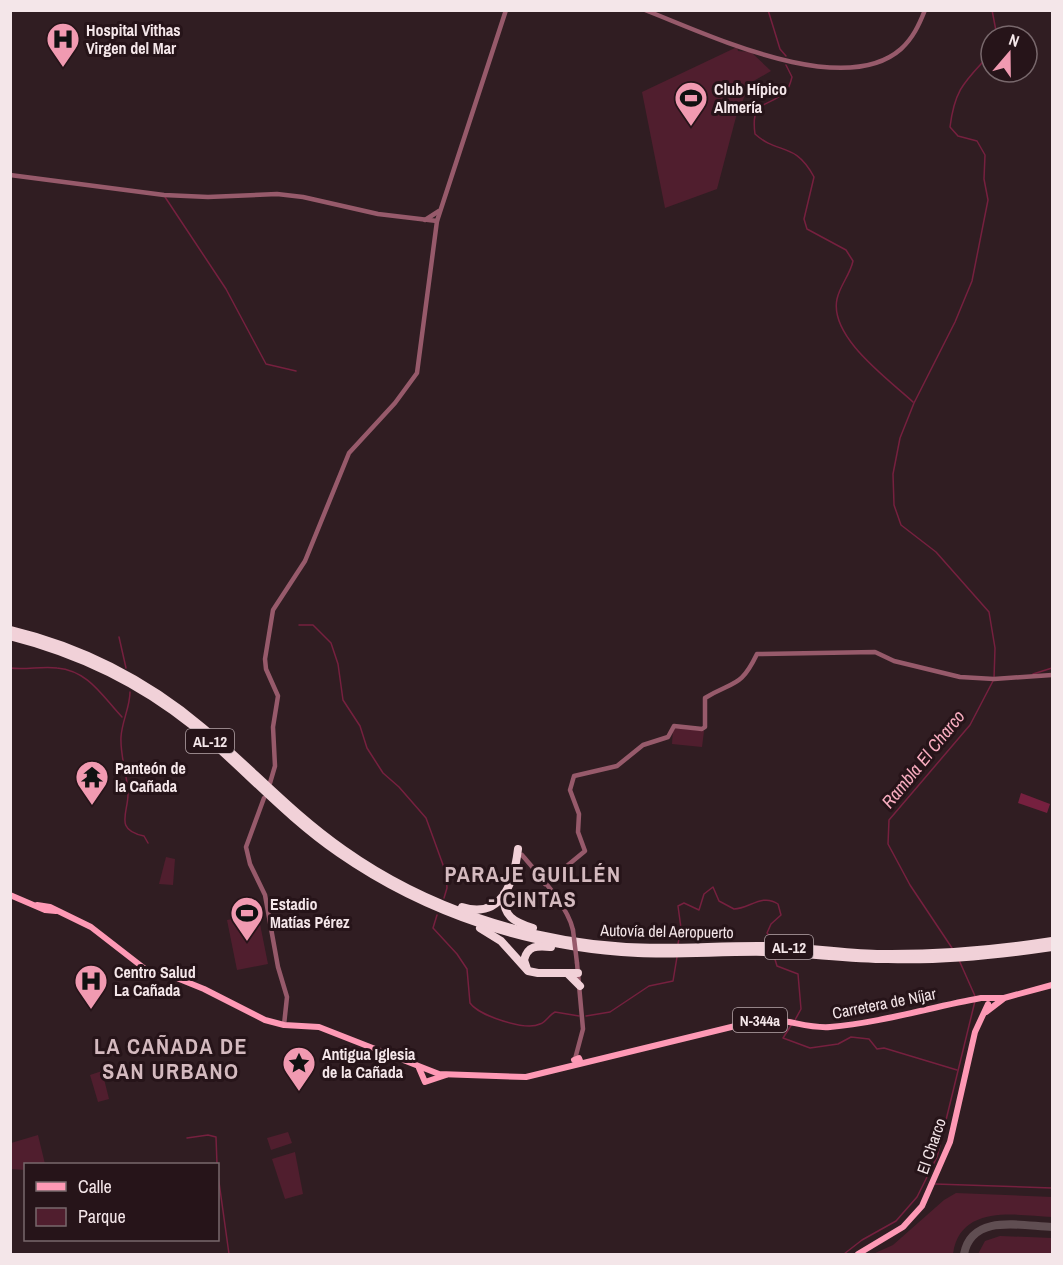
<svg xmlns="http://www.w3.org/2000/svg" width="1063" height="1265" viewBox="0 0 1063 1265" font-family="'Archivo Narrow',sans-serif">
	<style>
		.green { fill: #501e2e }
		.water { fill: #76203f }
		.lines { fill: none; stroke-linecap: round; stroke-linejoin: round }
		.stream { stroke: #76203f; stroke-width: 1.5 }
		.taxiway { stroke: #604e52; stroke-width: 8 }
		.minor { stroke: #975a6b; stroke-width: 4.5 }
		.major { stroke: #fe99b5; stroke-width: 6 }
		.highway { stroke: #f1d1d8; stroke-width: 8 }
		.minor-bridge { stroke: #975a6b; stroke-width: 4.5 }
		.labels { text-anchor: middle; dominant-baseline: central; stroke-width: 6; stroke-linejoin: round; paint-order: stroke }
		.shield { fill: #261419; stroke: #b6a7ab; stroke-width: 1.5 }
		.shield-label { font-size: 15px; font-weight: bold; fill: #f4e6e9 }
		.poi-label { font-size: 16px; font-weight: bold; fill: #f4e6e9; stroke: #261419; text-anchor: start }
		.street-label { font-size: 16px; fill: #f4e6e9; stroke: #261419 }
		.water-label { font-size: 18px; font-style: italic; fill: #f9adc0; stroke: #261419 }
		.district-label { font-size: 22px; font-weight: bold; letter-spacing: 1.5px; fill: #d4babf; stroke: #261419 }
	</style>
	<rect width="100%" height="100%" fill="#301d22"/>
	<!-- green -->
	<g class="green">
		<path d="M737,47L738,51L751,52L771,71L750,83L736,117L717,189L665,208L642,92Z"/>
		<path d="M673,728L704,731L702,747L672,744Z"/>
		<path d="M166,857L175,859L173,885L159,884Z"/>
		<path d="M258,914L268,964L237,970L227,920Z"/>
		<path d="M102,1071L109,1099L98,1102L90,1075Z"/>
		<path d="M288,1132L292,1143L271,1150L267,1138Z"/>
		<path d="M38,1135L45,1164H26L25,1170L11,1169V1143Z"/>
		<path d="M295,1152L303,1194L285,1199L272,1159Z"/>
		<path d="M956,1193L1052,1197V1217C1016,1215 960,1204 953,1254H873L893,1245L944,1200Z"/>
		<path d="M1000,1236L1052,1238V1254H978L985,1241Z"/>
	</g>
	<!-- water -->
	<path class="water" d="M1021,793L1050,804L1047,813L1018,803Z"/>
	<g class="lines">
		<!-- stream -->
		<g class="stream">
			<path d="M768,10L780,49L786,56"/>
			<path d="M992,10L997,36"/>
			<path d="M786,65L792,77C791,81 789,88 786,91C769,109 750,97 755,134C778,155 795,141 814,177L804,219L807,229L846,250L853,261C850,275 840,285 837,299C829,337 888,379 913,402"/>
			<path d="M165,197L226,289L266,364L296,371"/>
			<path d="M299,625H313L331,643L338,664L343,700L360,726L367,748L383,773L399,787L426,818L446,873L447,888L444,898"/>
			<path d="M119,637L126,668"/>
			<path d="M10,668C26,670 42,666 57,668C89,671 102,696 122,717"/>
			<path d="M1033,674L1052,668"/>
			<path d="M130,692C130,707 122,721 121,737C120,756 127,774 128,792C129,812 113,830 144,836L148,843"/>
			<path d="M437,915L433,928L457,954L467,969L470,1003C479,1016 526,1031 540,1024C546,1022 549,1015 555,1012L579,1016"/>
			<path d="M678,944L681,928L678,906L684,903L699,910L704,894L713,887L719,901L734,909C749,909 762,893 778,904L781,915L771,924L767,933L774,941"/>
			<path d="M952,948L910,885L888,844L889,820L970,725L994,679L995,648L989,612L936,552L901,525L894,505L893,474L900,438L914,403L955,322L972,281L988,200L984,179L985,155L977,141L958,136L950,127C955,87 966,81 991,53"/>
			<path d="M774,956L777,966L798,974L801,1009L795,1020"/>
			<path d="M959,960L975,996"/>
			<path d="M586,1016L610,1012L649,986L673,981L677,957"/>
			<path d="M792,1024L783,1038L810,1048L838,1044L851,1037L869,1039L877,1049L884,1048L957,1070"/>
			<path d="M187,1138L208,1135L216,1137L217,1164"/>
			<path d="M218,1175L229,1254"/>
			<path d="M935,1184L1052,1188"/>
			<path d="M844,1254L862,1240L896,1221L917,1197L937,1157L975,1001"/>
		</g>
		<!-- taxiway -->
		<path class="taxiway" d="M964,1254C972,1213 1022,1226 1052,1227"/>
		<!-- minor -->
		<g class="minor">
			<path d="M645,10C707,34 843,100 901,49C913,38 919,25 925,10"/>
			<path d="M10,175L164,195L208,197L277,194L303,197L378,214L437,221"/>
			<path d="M425,220L439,211"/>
			<path d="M270,783L275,766L273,727L278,696L266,669L265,659L273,610L305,561L349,453L395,403L417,373L437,221L506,10"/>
			<path d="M264,798L246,847L250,864L265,895L278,967L287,997L284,1025"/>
			<path d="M522,855C538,874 568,906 573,930"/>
			<path d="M545,884L585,851L578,832L579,814L570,790L574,776L617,766L643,745L668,737L674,726L702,729L705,727V698C734,680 740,689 757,654L875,652L894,661L960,677L994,679L1052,675"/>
			<path d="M575,1059L583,1029L577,963"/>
		</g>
		<!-- major -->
		<g class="major">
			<path d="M10,895L45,910L56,911"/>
			<path d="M37,905L50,907L91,927L149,972L167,974L204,989L265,1020L284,1025L319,1027L439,1074L526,1077L760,1020C784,1017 806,1029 830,1027C880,1023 931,1007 981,998H1004L1052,985"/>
			<path d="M986,1012L1003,999"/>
			<path d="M574,1060L579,1058L581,1063"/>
			<path d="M419,1068L425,1082L446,1075"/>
			<path d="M858,1254L903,1227L922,1206L950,1142L975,1032L988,1004"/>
		</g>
		<!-- highway -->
		<g class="highway">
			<path d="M10,630C81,647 147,681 202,727C250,767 292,814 344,850C426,908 527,941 626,947C674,950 721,945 769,946C805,947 840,953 877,954C936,955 994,950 1052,941"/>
			<path d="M10,636C77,653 140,683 193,726C243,767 285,816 339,853C427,914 531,948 638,953C681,955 725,951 769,952C808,953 848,959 888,959C943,961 998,955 1052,947"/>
			<path d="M504,894C502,916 514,922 533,928"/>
			<path d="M462,907C502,920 514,882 518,849"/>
			<path d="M480,928L501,941L528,971L538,973H578"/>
			<path d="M527,969L524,960C528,945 537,946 551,947"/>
			<path d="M568,974L580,986"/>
		</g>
		<!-- minor-bridge -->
		<path class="minor-bridge" d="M573,930L577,963"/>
	</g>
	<!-- icons -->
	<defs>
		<symbol id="hospital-pin" viewBox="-11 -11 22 30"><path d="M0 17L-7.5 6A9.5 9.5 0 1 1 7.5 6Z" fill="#f19ab1" stroke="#261419"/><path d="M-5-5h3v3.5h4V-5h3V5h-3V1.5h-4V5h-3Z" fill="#111"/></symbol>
		<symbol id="stadium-pin" viewBox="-11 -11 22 30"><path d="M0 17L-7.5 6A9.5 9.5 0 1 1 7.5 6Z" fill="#f19ab1" stroke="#261419"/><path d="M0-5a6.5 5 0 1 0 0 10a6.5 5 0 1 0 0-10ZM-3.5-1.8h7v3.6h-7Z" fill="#111"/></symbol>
		<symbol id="temple-pin" viewBox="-11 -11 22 30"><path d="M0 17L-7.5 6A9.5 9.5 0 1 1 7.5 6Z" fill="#f19ab1" stroke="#261419"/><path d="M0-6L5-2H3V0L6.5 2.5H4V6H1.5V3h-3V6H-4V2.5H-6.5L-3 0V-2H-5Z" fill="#111"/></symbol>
		<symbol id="sight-pin" viewBox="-11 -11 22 30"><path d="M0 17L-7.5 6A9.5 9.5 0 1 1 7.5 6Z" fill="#f19ab1" stroke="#261419"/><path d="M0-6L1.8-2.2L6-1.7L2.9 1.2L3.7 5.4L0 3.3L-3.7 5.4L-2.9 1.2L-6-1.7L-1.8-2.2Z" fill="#111"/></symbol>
	</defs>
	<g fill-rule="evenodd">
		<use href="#hospital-pin" x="44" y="20" width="38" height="52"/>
		<use href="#stadium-pin" x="672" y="79" width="38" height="52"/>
		<use href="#temple-pin" x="73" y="758" width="38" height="52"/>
		<use href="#stadium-pin" x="228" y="894" width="38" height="52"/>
		<use href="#hospital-pin" x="72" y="962" width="38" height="52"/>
		<use href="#sight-pin" x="280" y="1044" width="38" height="52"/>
	</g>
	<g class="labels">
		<!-- shield labels -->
		<g class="shield">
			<rect x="186" y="729" width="48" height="24" rx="4.5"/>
			<rect x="765" y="935" width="48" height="24" rx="4.5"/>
			<rect x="733" y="1008" width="54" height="24" rx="4.5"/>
		</g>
		<g class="shield-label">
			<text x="210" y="741">AL-12</text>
			<text x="789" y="947">AL-12</text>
			<text x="760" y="1020">N-344a</text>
		</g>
		<!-- poi labels -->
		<g class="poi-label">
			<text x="86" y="30">Hospital Vithas<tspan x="86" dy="18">Virgen del Mar</tspan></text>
			<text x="714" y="89">Club Hípico<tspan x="714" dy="18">Almería</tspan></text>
			<text x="115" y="768">Panteón de<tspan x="115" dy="18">la Cañada</tspan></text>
			<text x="270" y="904">Estadio<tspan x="270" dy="18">Matías Pérez</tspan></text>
			<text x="114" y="972">Centro Salud<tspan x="114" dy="18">La Cañada</tspan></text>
			<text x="322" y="1054">Antigua Iglesia<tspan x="322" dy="18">de la Cañada</tspan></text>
		</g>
		<!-- street labels -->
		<g class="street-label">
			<text transform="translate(667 931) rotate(1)">Autovía del Aeropuerto</text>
			<text transform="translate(884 1003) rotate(-11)">Carretera de Níjar</text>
			<text transform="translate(931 1146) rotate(-71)">El Charco</text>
		</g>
		<!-- water labels -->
		<g class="water-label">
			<text transform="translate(923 759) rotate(-51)">Rambla El Charco</text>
		</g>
		<!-- district labels -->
		<g class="district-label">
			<text x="533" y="874">PARAJE GUILLÉN<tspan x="533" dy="25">- CINTAS</tspan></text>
			<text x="171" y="1046">LA CAÑADA DE<tspan x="171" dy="25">SAN URBANO</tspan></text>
		</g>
	</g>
	<!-- border -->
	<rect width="1063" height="1265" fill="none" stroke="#f4e6e9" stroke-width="24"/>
	<!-- legend -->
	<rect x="24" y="1163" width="195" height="78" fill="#261419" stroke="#78686c" stroke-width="1.5"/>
	<rect x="36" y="1182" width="30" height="9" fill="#fe99b5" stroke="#78686c" stroke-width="1.5"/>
	<text x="78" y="1193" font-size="18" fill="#f4e6e9">Calle</text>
	<rect x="36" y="1208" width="30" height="18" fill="#501e2e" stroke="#78686c" stroke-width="1.5"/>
	<text x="78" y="1223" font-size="18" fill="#f4e6e9">Parque</text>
	<!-- north arrow -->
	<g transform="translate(1009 54) rotate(20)"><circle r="28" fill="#261419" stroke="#78686c" stroke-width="1.5"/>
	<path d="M0-4.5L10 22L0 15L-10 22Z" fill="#f19ab1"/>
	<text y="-9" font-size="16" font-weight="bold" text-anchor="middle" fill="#f4e6e9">N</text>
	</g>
</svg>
